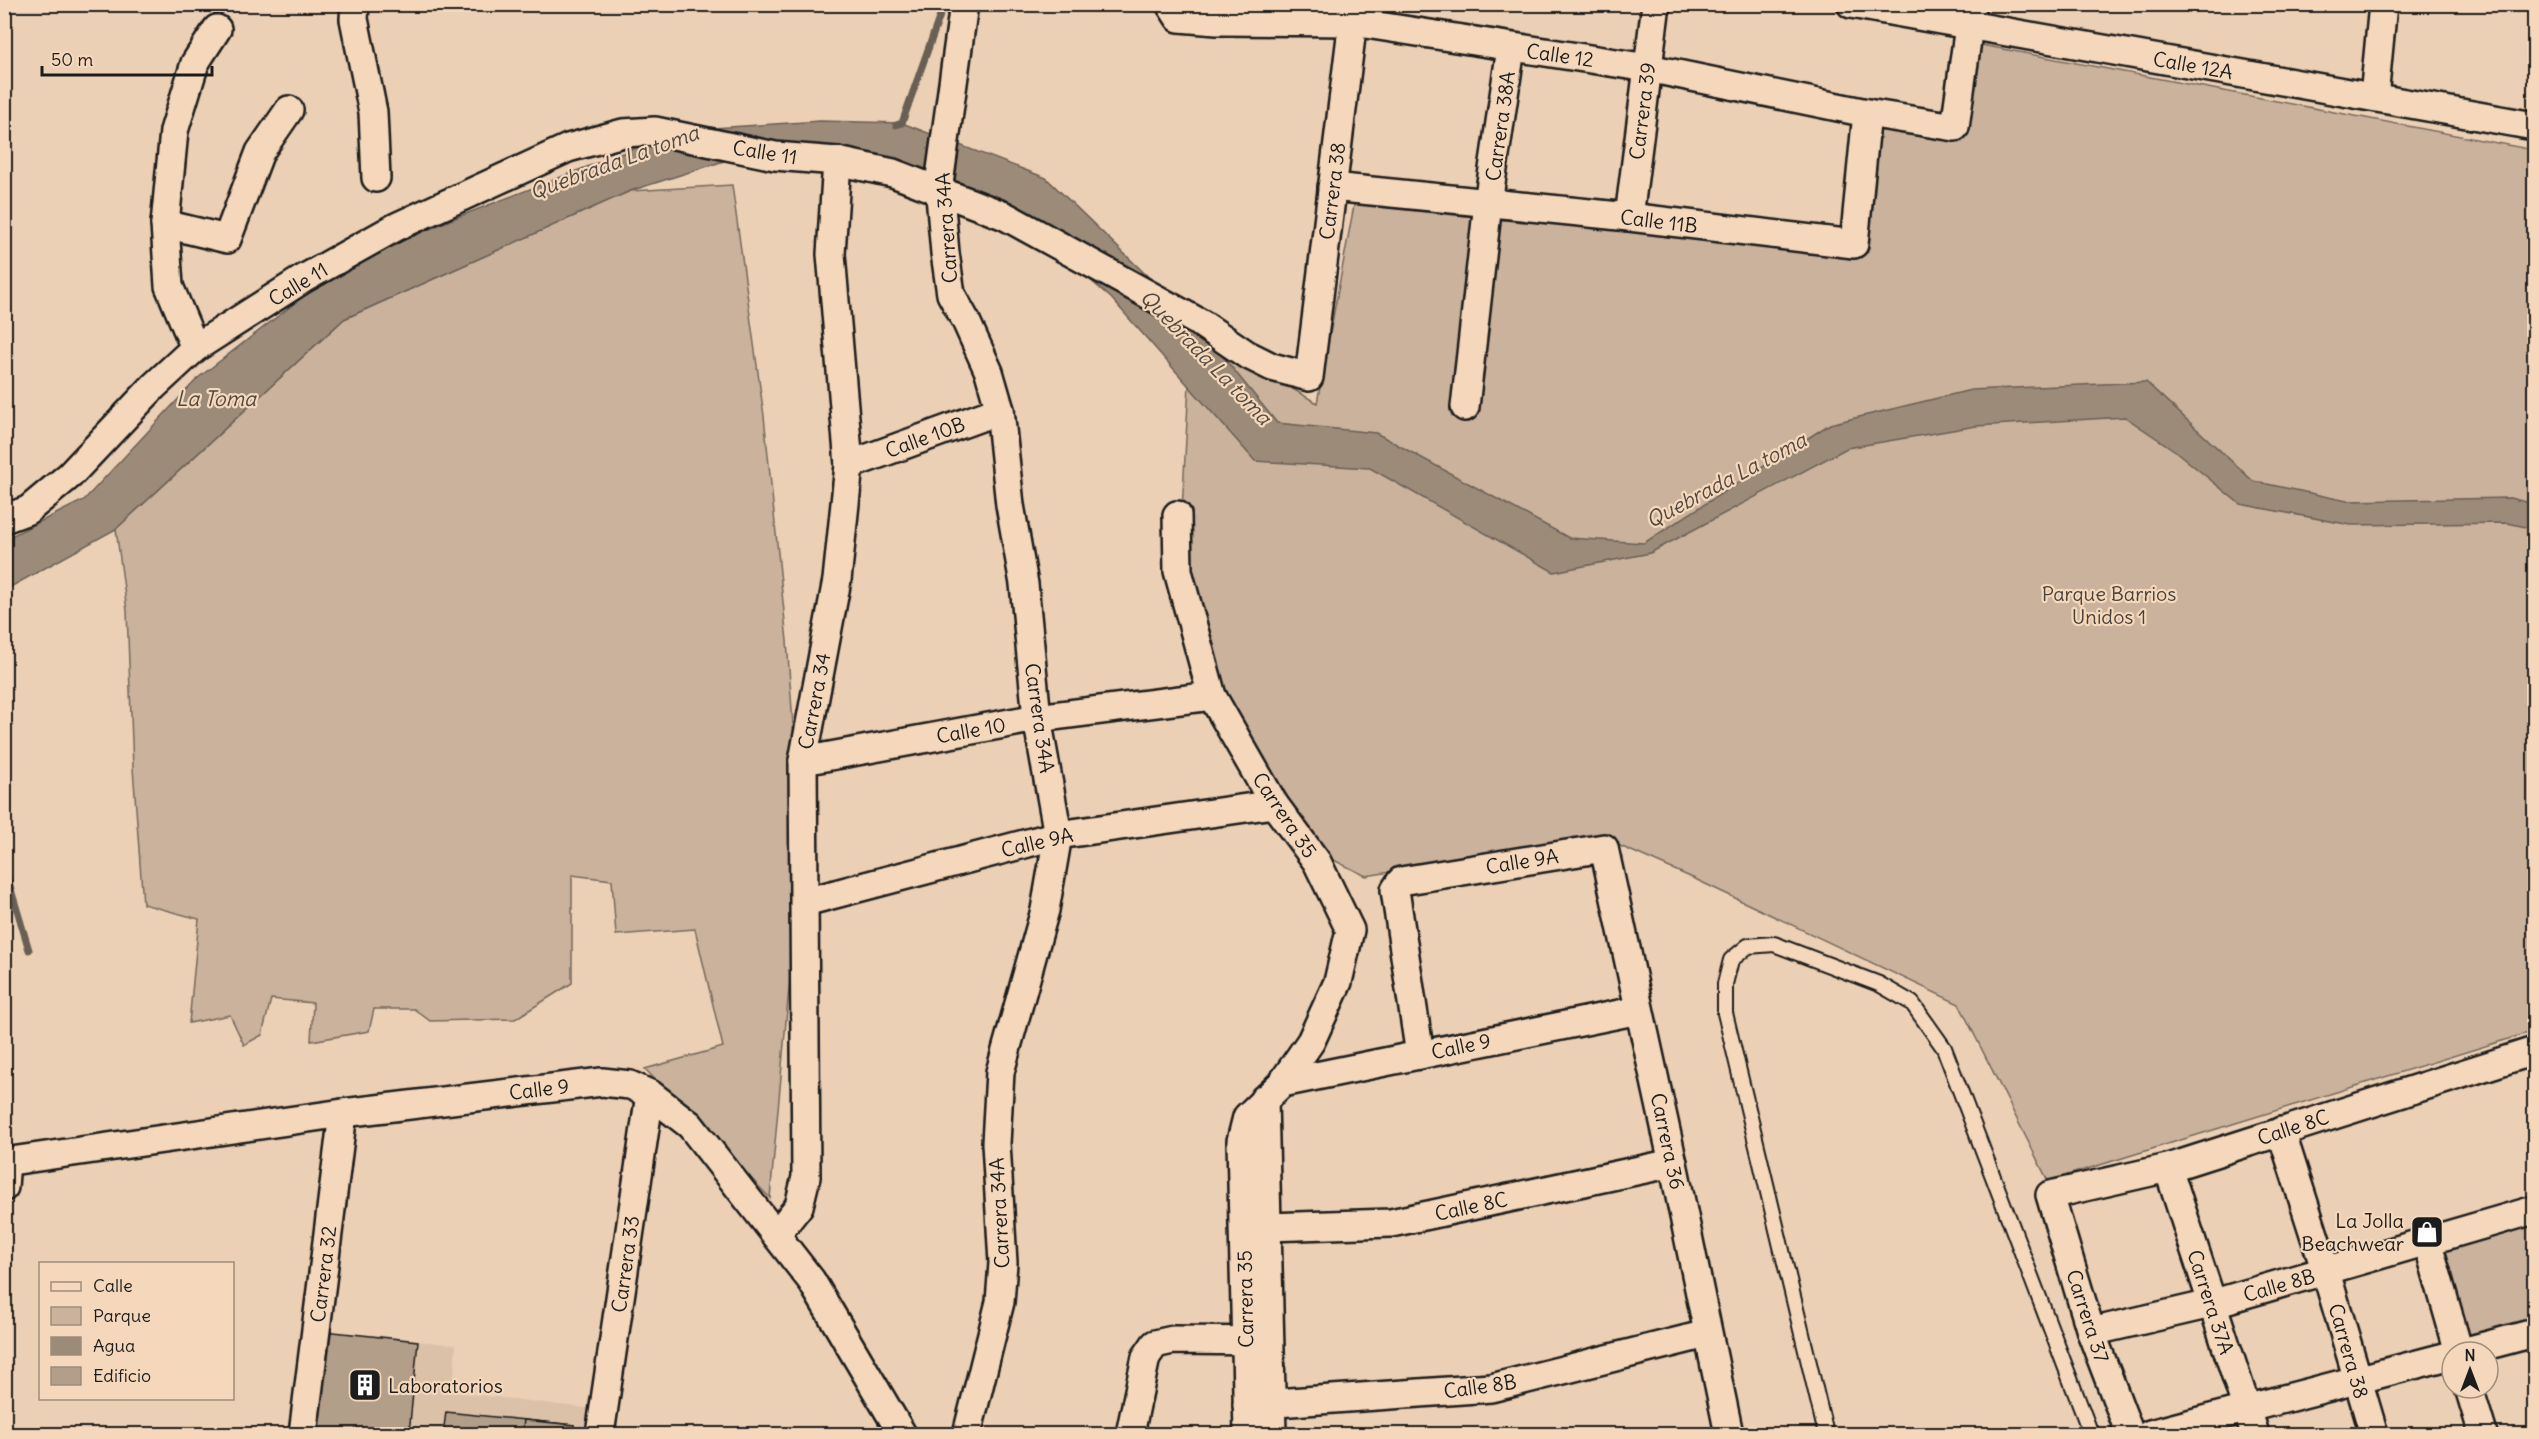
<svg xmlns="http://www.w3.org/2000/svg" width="2539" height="1439" viewBox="0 0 2539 1439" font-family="Delius,sans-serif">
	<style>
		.built { fill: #dbc1a8 }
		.green { fill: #cab29c; stroke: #73675c; stroke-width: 1.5 }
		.water { fill: #9d8b7a; stroke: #695f54; stroke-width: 1.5 }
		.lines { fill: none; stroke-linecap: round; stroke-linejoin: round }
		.stream { stroke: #695f54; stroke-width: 7 }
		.building { fill: #b39e89; stroke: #1c1c1c; stroke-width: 1.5 }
		.lane-casing { stroke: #1c1c1c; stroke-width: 18 }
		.street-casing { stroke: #1c1c1c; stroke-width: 32 }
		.lane { stroke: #f5d8bb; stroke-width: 14 }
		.street { stroke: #f5d8bb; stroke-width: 27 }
		.labels { text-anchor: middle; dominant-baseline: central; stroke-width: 4.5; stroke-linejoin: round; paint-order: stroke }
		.street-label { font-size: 20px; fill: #1c1c1c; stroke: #f5d8bb }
		.park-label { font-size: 20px; fill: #48423c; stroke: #f5d8bb }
		.poi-label { font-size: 20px; fill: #1c1c1c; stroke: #f5d8bb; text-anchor: end }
		.water-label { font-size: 21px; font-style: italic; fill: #504842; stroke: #f5d8bb }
	</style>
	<rect width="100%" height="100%" fill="#ecd0b5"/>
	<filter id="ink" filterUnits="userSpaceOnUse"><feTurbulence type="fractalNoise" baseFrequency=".0167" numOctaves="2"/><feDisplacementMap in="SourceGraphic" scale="12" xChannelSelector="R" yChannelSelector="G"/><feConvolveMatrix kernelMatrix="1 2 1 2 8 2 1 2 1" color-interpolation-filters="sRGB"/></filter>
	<g filter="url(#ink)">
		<!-- built -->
		<path class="built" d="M324,1331L456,1345L453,1392L594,1409L590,1434H310Z"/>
		<!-- green -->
		<g class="green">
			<path d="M1976,44L2534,150V1031L2048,1181L1959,1004L1695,879L1602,838L1366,876L1321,854L1292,812L1227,697L1180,546L1192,331L1317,403L1355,200L1867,253L1880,129L1962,142Z"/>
			<path d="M732,185L764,416L787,641L796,765L797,900L770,1198L645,1069L723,1047L695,929L616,935L612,880L572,875V983L515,1019L430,1021L414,1009H374L369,1031L311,1041L313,1003L271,999L262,1035L244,1045L230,1015L189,1023L199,919L143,904L133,768L127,611L116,529L344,319L630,191Z"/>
			<path d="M2534,1224V1330L2463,1347L2436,1249Z"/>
		</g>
		<!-- water -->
		<path class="water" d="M820,121L902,123L1046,178L1194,321L1277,423L1376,433L1569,538L1644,543L1830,424L1971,390L2146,382L2253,481L2347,501L2510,498L2534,504V529L2508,523L2351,525L2240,504L2174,450L2125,417L1976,426L1847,448L1650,553L1554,572L1370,468L1255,461L1111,298L999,201L832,148L724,161L630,191L344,319L116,529L5,590V539L84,500L198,378L339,269L450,220L682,130Z"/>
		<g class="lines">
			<!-- stream -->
			<g class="stream">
				<path d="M896,125L902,123L944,4"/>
				<path d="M4,866L29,950"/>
			</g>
		</g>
		<!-- building -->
		<g class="building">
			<path d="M324,1331L418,1341L409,1434H368L311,1428Z"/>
			<path d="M446,1412L574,1425L573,1434H443Z"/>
			<path d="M524,1420L574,1425L573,1434H522Z"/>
		</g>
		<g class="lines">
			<defs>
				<path id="lane" d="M1826,1434L1725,1013V984L1731,960L1748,946L1774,944L1879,984L1912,1003L1944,1048L2091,1434"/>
				<g id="street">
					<path d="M355,4L354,19L373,112L376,178"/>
					<path d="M964,4L939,184L945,253L951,294L966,321L989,372L1000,410L1010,505L1024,584L1037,718L1058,835L1045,910L1000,1072L996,1143L1003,1263L1000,1302L967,1434"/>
					<path d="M1170,4L1179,18L1217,21L1353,22L1648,68L1867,113L1955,127L1972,4"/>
					<path d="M1851,4L2534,126"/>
					<path d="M2374,97L2383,4"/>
					<path d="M1332,187L1629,217L1854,244L1867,113"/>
					<path d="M1629,217L1656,4"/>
					<path d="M165,224L227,239L260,152L289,110"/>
					<path d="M195,348L169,286L165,224L174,131L195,63L217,29"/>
					<path d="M1465,407L1488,203L1511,48"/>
					<path d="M849,465L1000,410"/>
					<path d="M1177,515L1178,571L1212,696L1274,804L1317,862L1350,930L1338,982L1311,1041L1282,1083L1247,1117L1241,1141L1248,1434"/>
					<path d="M4,519L28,510L70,475L154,386L195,348L303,279L396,227L568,148L623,133L655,131L775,156L837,161L893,173L1005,216L1202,324L1246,354L1272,367L1309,377L1355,4"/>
					<path d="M803,761L1037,718L1212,696"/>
					<path d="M805,902L1058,835L1274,804"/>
					<path d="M1420,1055L1395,890L1401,881L1604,848L1673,1163L1729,1434"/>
					<path d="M1282,1083L1639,1010"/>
					<path d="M1264,1099L1272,1434"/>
					<path d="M2281,1131L2326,1272L2374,1434"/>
					<path d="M4,1162L343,1113L602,1082L630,1085L650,1094L690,1125L811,1280L902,1434"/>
					<path d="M2168,1168L2255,1434"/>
					<path d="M4,1187L6,1161"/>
					<path d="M1267,1227L1391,1223L1673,1163"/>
					<path d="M776,1235L799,1206L806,1177L803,761L837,580L849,465L831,254L837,161"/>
					<path d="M2427,1240L2459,1352"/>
					<path d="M2091,1332L2211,1304L2534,1210"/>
					<path d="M2462,1352L2534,1333"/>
					<path d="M2469,1388L2483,1434"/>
					<path d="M1247,1405L1491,1388L1707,1334"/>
					<path d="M303,1434L343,1113"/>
					<path d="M600,1434L650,1094"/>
					<path d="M1130,1434L1146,1357L1155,1344L1173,1340L1264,1341"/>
					<path d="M2130,1434L2091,1332L2050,1195L2168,1168L2534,1051"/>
					<path d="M2150,1434L2452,1355"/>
				</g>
			</defs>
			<!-- lane casing -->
			<use href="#lane" class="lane-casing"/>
			<!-- street casing -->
			<use href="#street" class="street-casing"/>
			<!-- lane -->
			<use href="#lane" class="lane"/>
			<!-- street -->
			<use href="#street" class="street"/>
		</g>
	</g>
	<!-- icons -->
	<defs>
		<symbol id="shop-square" viewBox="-11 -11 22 22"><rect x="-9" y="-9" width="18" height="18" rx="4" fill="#1c1c1c" stroke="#f5d8bb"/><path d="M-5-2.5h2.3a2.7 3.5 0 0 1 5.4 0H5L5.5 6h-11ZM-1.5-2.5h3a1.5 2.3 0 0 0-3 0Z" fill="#fff"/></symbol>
		<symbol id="building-square" viewBox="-11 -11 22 22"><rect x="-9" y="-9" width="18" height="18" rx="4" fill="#1c1c1c" stroke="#f5d8bb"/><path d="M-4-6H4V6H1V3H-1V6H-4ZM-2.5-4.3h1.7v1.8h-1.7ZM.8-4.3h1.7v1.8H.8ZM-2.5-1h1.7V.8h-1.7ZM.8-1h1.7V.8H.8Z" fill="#fff"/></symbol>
	</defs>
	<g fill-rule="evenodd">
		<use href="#shop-square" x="2408" y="1213" width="38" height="38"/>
		<use href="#building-square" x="346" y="1366" width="38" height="38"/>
	</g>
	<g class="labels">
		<!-- street labels -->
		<g class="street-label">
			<text transform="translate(1560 55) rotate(8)">Calle 12</text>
			<text transform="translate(2193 65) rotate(10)">Calle 12A</text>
			<text transform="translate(1642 111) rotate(-83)">Carrera 39</text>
			<text transform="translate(1500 126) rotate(-82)">Carrera 38A</text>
			<text transform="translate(765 152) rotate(9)">Calle 11</text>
			<text transform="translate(1332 191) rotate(-83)">Carrera 38</text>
			<text transform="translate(1659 221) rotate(7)">Calle 11B</text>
			<text transform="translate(946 228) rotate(-94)">Carrera 34A</text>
			<text transform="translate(298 284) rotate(-31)">Calle 11</text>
			<text transform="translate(925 437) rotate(-20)">Calle 10B</text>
			<text transform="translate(814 701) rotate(-79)">Carrera 34</text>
			<text transform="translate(1040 718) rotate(82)">Carrera 34A</text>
			<text transform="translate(971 730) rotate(-10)">Calle 10</text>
			<text transform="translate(1285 815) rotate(56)">Carrera 35</text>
			<text transform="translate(1037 842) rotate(-13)">Calle 9A</text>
			<text transform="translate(1522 861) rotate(-9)">Calle 9A</text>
			<text transform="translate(1461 1046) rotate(-12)">Calle 9</text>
			<text transform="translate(539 1089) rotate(-7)">Calle 9</text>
			<text transform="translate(2293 1127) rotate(-18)">Calle 8C</text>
			<text transform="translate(1668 1141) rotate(78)">Carrera 36</text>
			<text transform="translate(1471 1206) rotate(-12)">Calle 8C</text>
			<text transform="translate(999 1213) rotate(-93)">Carrera 34A</text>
			<text transform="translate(625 1264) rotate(-82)">Carrera 33</text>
			<text transform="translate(323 1274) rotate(-83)">Carrera 32</text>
			<text transform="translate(2279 1285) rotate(-16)">Calle 8B</text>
			<text transform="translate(1245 1299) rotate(-91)">Carrera 35</text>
			<text transform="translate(2211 1302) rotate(72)">Carrera 37A</text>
			<text transform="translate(2088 1316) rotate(72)">Carrera 37</text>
			<text transform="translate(2349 1351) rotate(74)">Carrera 38</text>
			<text transform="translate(1480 1386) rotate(-8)">Calle 8B</text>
		</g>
		<!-- park labels -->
		<g class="park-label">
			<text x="2109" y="593">Parque Barrios<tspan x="2109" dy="23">Unidos 1</tspan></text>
		</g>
		<!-- poi labels -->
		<g class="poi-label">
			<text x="2404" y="1220">La Jolla<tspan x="2404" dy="23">Beachwear</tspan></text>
			<text x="388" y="1385" text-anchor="start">Laboratorios</text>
		</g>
		<!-- water labels -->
		<g class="water-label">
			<text transform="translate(614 162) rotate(-20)">Quebrada La toma</text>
			<text transform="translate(1206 357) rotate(46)">Quebrada La toma</text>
			<text x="216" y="398">La Toma</text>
			<text transform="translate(1726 480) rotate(-28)">Quebrada La toma</text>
		</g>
	</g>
	<!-- margin -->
	<rect width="2539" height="1439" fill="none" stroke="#f5d8bb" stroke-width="24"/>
	<rect x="12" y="12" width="2515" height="1415" fill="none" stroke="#1c1c1c" stroke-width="2" filter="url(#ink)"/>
	<!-- legend -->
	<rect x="39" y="1262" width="195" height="138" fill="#f5d8bb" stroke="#9e8d7b" stroke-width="1.5"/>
	<rect x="51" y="1282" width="30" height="9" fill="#f5d8bb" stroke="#9e8d7b" stroke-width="1.5"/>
	<text x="93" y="1292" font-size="18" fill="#1c1c1c">Calle</text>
	<rect x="51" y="1307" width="30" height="18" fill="#cab29c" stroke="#9e8d7b" stroke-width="1.5"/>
	<text x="93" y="1322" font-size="18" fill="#1c1c1c">Parque</text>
	<rect x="51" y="1337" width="30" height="18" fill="#9d8b7a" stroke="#9e8d7b" stroke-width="1.5"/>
	<text x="93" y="1352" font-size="18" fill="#1c1c1c">Agua</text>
	<rect x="51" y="1367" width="30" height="18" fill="#b39e89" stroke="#9e8d7b" stroke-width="1.5"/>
	<text x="93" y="1382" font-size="18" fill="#1c1c1c">Edificio</text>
	<!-- north arrow -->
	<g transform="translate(2470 1370)"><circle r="28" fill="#f5d8bb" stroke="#9e8d7b" stroke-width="1.5"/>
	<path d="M0-4.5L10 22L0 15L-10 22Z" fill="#1c1c1c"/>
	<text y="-9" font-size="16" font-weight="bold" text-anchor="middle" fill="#1c1c1c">N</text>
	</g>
	<!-- scale -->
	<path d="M42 66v9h170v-9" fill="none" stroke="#1c1c1c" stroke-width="3"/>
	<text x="51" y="66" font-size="18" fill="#1c1c1c" stroke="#f5d8bb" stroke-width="4.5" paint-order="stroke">50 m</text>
</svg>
